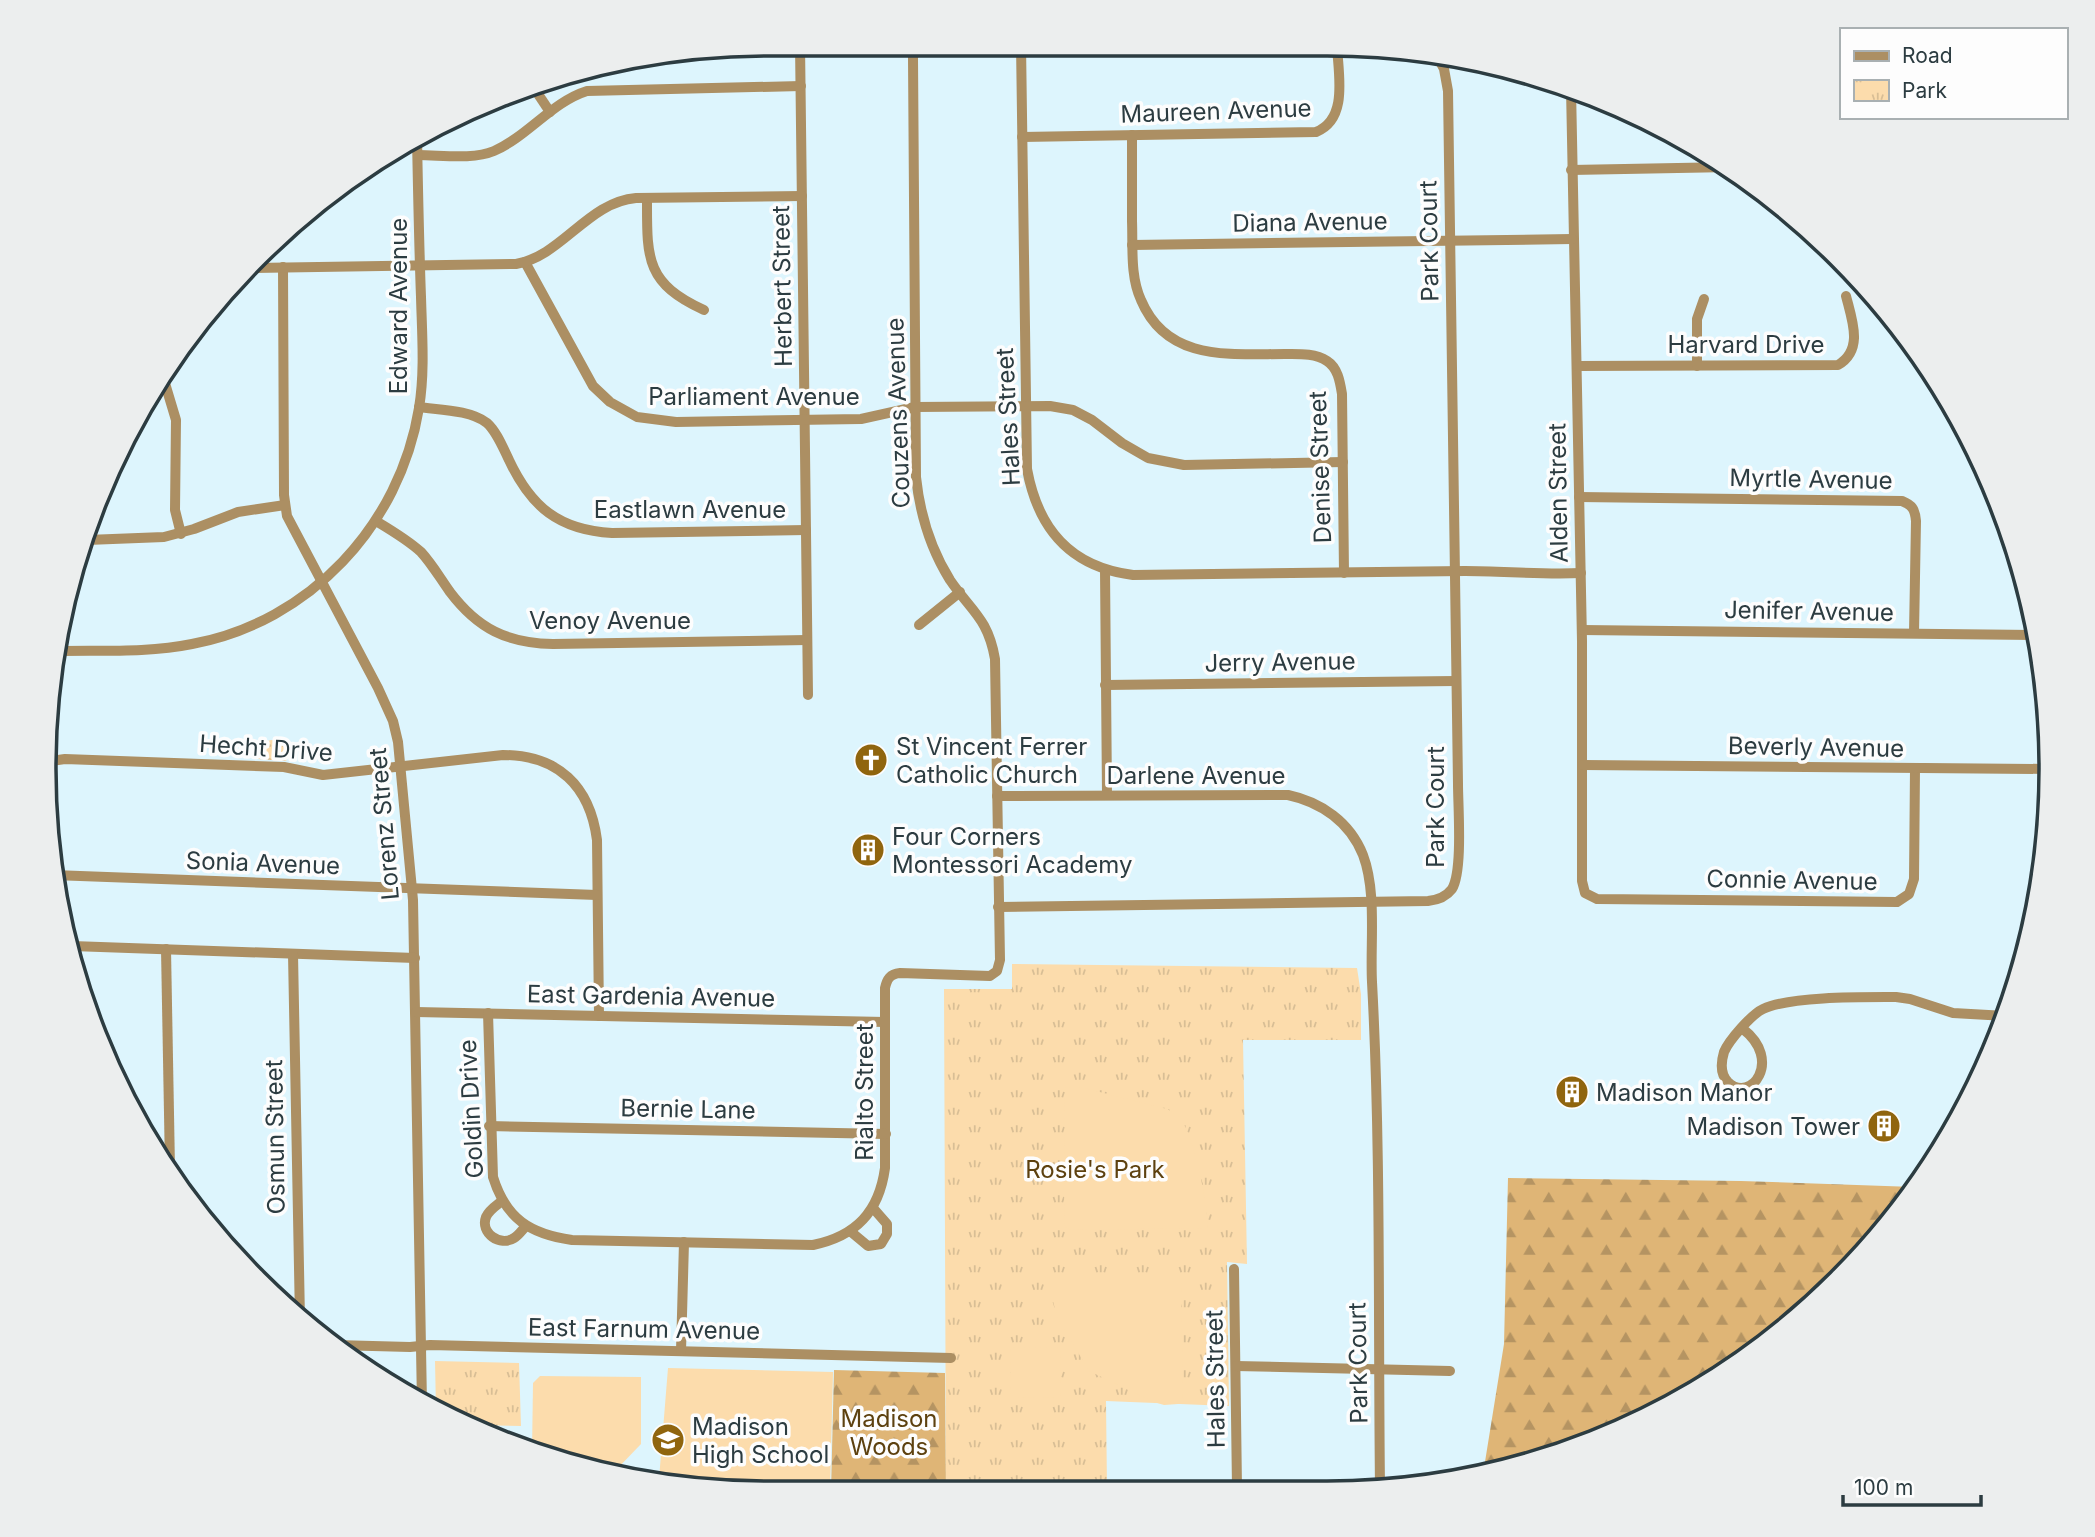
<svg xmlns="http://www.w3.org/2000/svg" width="2095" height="1537" viewBox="0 0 2095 1537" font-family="Inter,sans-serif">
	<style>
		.grass { fill: url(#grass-dots) }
		.forest { fill: url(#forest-firs) }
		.park { fill: url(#park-tufts) }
		.garden { fill: #fcdcac }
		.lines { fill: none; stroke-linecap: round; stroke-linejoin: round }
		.minor { stroke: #ac8f63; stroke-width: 10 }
		.labels { text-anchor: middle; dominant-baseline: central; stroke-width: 7; stroke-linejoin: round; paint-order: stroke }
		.street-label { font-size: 24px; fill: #2c3c41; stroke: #fdfdfd }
		.poi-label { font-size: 24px; fill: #2c3c41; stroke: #fdfdfd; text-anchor: start }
		.park-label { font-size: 24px; fill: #5d410f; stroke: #fdfdfd }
		.rim { fill: none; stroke: #2c3c41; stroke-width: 3.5 }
	</style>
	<defs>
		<pattern id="grass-dots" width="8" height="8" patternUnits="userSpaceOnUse" patternTransform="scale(1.75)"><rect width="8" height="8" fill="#fcdcac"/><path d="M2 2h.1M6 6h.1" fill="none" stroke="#d8be95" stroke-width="1.8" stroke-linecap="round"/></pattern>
		<pattern id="forest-firs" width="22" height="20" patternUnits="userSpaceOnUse" patternTransform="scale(1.75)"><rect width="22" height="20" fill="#dfb576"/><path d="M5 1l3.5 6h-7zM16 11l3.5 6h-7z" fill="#b59462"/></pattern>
		<pattern id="park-tufts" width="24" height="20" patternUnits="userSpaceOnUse" patternTransform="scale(1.75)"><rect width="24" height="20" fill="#fcdcac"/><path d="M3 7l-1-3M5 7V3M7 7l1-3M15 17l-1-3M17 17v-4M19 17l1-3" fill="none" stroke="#d8be95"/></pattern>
	</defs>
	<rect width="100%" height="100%" fill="#ddf5fd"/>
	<!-- grass -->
	<path class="grass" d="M271,740C281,741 287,747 288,757L286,761L257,759C254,749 262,742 271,740Z"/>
	<!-- forest -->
	<g class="forest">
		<path d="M1508,1178L1741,1181L1914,1187L1872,1246L1768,1343L1604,1438L1452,1479V1469L1484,1468L1504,1344Z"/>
		<path d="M834,1370L945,1373L946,1490L831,1491Z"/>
	</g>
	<!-- park -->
	<g class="park">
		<path d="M1012,964L1357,968L1361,994V1040H1243L1247,1264L1227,1262L1229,1406L1106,1401L1107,1489L946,1490L944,989H1012Z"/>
		<path d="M435,1361L519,1363L521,1426L470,1425L436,1410Z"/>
	</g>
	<!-- garden -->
	<g class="garden">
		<path d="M1065,1087L1084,1088L1167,1109C1174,1113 1180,1116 1184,1124C1195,1146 1208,1203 1208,1228L1071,1230L1064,1227Z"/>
		<path d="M1058,1273H1176L1181,1278L1183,1399L1178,1404L1164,1405L1154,1402L1089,1371L1057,1317L1049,1285Z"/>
		<path d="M1060,1347L1061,1397L1011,1398L1010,1348Z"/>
		<path d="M668,1368L833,1372L830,1491L721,1492L659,1479Z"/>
		<path d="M540,1376L641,1377V1444L615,1471L532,1453L533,1383Z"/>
	</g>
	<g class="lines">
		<!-- minor -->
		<g class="minor">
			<path d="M800,44L808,695"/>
			<path d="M1021,44L1027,469C1038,529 1070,567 1133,575L1465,571C1504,571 1542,575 1581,573"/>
			<path d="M532,85L550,112"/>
			<path d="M1571,88L1582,641V881L1585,893L1597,899L1897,902L1909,894L1914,879L1915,769"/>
			<path d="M1132,135C1132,164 1132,192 1132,221C1133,247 1130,276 1141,300C1167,362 1230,354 1285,354C1299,354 1315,353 1327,361C1338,368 1340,382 1342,394L1344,573"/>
			<path d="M1022,137L1316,132C1349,119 1338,73 1337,45"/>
			<path d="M418,155C441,155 473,160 494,151C528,136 552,102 587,91L801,86"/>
			<path d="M1571,170L1731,167"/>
			<path d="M647,198C647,258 645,283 704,310"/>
			<path d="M1132,245L1572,239"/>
			<path d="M525,262L593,386L610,402L637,417L676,422L861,419L915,407L1050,406L1073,410L1092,420L1122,443L1148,458L1184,465L1343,462"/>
			<path d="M283,267L284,495L287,516L378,688L393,721L398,742L413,900L422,1404"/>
			<path d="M250,268L516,264C562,256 588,202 636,198L802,196"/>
			<path d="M1577,366L1838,365C1864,350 1852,320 1846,296"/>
			<path d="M1697,366V319L1704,299"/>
			<path d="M164,380L176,420L175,510L181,534"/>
			<path d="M419,407C440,410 470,410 487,423C497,432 503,448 509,460C531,507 559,530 612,533L806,530"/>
			<path d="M1579,497L1902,501C1912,505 1915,509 1916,521L1914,633"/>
			<path d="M376,521C391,530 408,540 421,552C432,564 440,578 450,592C478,629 507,643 553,644L807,640"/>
			<path d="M87,540L164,537L194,529L238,512L285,505"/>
			<path d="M1105,570L1107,795"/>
			<path d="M919,625L960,592"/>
			<path d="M1582,630L2035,635"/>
			<path d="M55,651C101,650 148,653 192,644C310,622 400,525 419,408C425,372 422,334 421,297C419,244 418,191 417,138"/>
			<path d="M1105,685L1456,681"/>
			<path d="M44,762L65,759L284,767L323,775L503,755C558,755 590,786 597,840L599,1016"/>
			<path d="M1583,765L2048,769"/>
			<path d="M997,796L1288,795C1321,802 1350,822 1363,855C1377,892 1370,943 1372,982C1381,1150 1378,1319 1380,1487"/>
			<path d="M53,875L597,895"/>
			<path d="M998,907L1428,901C1438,900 1446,897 1452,889C1463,871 1458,807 1458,784L1448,91L1444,69L1437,56"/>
			<path d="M72,946L415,958"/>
			<path d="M166,949L170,1168"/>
			<path d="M293,954L300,1320"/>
			<path d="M416,1012L885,1022"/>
			<path d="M488,1013L493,1177C506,1219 530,1234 572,1240L813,1245C856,1236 879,1212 885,1168V988C887,979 890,974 900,973L990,976L997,971L1000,960L995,659C988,618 971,611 950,580C930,548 920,515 916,477L913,58L916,44"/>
			<path d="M1743,1029C1783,1060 1751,1104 1728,1082C1720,1074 1721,1062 1724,1052C1729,1040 1752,1014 1763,1009C1790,996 1865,997 1896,997L1910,999L1953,1013L2006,1016"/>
			<path d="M489,1126L886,1134"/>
			<path d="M502,1201C497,1205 489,1210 486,1217C480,1233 500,1247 514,1238C518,1236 522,1230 526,1226"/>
			<path d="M850,1231L868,1246L881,1244L887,1234V1224L873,1208"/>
			<path d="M1234,1269L1237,1488"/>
			<path d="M335,1345L410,1347L430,1345L951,1358"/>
			<path d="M681,1351L684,1242"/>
			<path d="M1236,1366L1450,1371"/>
		</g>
	</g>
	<!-- icons -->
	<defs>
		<symbol id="church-disc" viewBox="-11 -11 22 22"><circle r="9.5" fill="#90650e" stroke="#fdfdfd"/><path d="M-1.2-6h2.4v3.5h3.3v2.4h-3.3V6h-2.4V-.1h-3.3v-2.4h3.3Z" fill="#fff"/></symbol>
		<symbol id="building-disc" viewBox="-11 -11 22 22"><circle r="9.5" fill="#90650e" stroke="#fdfdfd"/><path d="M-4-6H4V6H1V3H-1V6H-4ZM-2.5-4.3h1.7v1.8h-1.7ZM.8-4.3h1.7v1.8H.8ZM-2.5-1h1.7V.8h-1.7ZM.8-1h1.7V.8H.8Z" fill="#fff"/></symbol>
		<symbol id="school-disc" viewBox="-11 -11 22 22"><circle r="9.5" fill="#90650e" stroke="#fdfdfd"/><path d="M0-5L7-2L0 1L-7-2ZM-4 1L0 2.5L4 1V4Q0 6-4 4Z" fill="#fff"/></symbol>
	</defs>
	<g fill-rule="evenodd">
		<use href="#church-disc" x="852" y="741" width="38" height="38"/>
		<use href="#building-disc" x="849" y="831" width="38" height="38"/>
		<use href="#building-disc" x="1553" y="1073" width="38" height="38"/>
		<use href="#building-disc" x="1865" y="1107" width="38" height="38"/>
		<use href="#school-disc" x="649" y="1421" width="38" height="38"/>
	</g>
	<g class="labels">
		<!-- street labels -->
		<g class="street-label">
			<text transform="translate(1216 111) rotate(-2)">Maureen Avenue</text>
			<text transform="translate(1310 222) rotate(-1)">Diana Avenue</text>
			<text transform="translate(1429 241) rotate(-91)">Park Court</text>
			<text transform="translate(782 286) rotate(-91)">Herbert Street</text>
			<text transform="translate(398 306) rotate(-90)">Edward Avenue</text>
			<text x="1746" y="344">Harvard Drive</text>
			<text x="754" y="396">Parliament Avenue</text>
			<text transform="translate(898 413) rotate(-92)">Couzens Avenue</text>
			<text transform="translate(1008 417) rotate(-93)">Hales Street</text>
			<text transform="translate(1320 467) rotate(-92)">Denise Street</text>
			<text transform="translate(1811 479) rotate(1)">Myrtle Avenue</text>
			<text transform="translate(1558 493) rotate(-91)">Alden Street</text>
			<text x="690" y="509">Eastlawn Avenue</text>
			<text transform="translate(1809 611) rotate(1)">Jenifer Avenue</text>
			<text x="610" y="620">Venoy Avenue</text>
			<text transform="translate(1280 662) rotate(-1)">Jerry Avenue</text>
			<text transform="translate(1816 747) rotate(1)">Beverly Avenue</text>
			<text transform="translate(266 748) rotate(4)">Hecht Drive</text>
			<text x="1196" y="775">Darlene Avenue</text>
			<text transform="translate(1435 807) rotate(-90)">Park Court</text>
			<text transform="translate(384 824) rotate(-95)">Lorenz Street</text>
			<text transform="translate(263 863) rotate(2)">Sonia Avenue</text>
			<text transform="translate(1792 880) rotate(1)">Connie Avenue</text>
			<text transform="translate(651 996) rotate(1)">East Gardenia Avenue</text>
			<text transform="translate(864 1092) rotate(-90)">Rialto Street</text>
			<text transform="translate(471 1109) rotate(-93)">Goldin Drive</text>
			<text transform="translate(688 1109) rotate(1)">Bernie Lane</text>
			<text transform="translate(275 1137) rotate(-91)">Osmun Street</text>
			<text transform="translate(644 1329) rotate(1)">East Farnum Avenue</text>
			<text transform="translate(1358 1363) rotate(-91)">Park Court</text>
			<text transform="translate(1215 1379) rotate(-91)">Hales Street</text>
		</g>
		<!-- poi labels -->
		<g class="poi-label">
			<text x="896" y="746">St Vincent Ferrer<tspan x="896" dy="28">Catholic Church</tspan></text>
			<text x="892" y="836">Four Corners<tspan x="892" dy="28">Montessori Academy</tspan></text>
			<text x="1596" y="1092">Madison Manor</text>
			<text x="1860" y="1126" text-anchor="end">Madison Tower</text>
			<text x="692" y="1426">Madison<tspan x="692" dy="28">High School</tspan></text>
		</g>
		<!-- park labels -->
		<g class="park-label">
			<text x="1095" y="1169">Rosie's Park</text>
			<text x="889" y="1418">Madison<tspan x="889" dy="28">Woods</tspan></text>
		</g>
	</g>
	<!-- crop -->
	<path d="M0 0H2095V1537H0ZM768 56H1327A712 712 0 0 1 2039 768V769A712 712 0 0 1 1327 1481H768A712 712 0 0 1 56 769V768A712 712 0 0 1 768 56Z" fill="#eceeee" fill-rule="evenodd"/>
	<path class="rim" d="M768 56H1327A712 712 0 0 1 2039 768V769A712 712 0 0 1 1327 1481H768A712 712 0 0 1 56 769V768A712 712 0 0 1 768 56Z"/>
	<!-- legend -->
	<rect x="1840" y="28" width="228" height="91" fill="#fdfdfd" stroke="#a9b0b2" stroke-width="2"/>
	<rect x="1854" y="51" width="35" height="10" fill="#ac8f63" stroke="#a9b0b2" stroke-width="2"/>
	<text x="1902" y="63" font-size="21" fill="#2c3c41">Road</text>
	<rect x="1854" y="80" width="35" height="21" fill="url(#park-tufts)" stroke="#a9b0b2" stroke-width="2"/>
	<text x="1902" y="98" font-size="21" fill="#2c3c41">Park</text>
	<!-- scale -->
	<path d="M1843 1495v10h138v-10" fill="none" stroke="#2c3c41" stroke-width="3.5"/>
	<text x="1854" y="1495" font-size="21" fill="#2c3c41" stroke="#fdfdfd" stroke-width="5" paint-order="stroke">100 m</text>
</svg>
